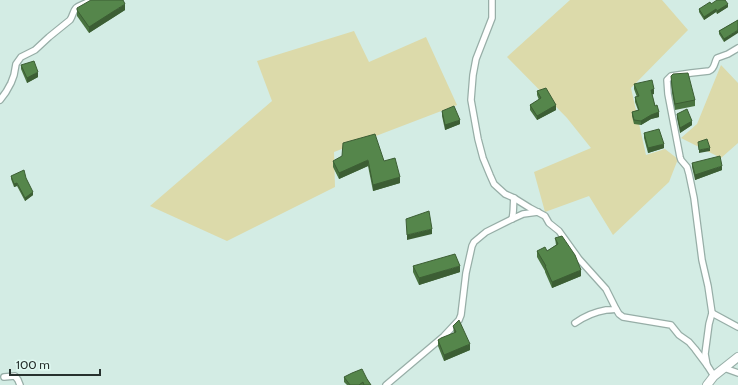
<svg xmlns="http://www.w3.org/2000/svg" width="738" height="385" viewBox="0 0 738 385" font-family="Cabin,sans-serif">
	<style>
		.green { fill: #dcdaaa }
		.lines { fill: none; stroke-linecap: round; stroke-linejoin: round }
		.street-casing { stroke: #97aea7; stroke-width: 8 }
		.secondary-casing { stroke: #97aea7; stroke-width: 10 }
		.street { stroke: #fff; stroke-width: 5.5 }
		.secondary { stroke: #fff; stroke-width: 8 }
		.wall { fill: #497340 }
		.shaded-wall { fill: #3c5e34 }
		.building { fill: #55864b; stroke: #3c5e34 }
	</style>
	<rect width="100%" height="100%" fill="#d3ece4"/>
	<!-- green -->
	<g class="green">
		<path d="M570,0H662L688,30L631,88L646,155L665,149L678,159L669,182L613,235L589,196L545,212L534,172L591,148L567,118L507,57Z"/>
		<path d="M354,31L369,62L426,37L457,105L334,152L335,187L227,241L150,206L272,101L257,61Z"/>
		<path d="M721,65L738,83V143L721,158L681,138L697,124Z"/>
	</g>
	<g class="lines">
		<defs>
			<g id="street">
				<path d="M492,0V18L476,59L473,75L471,100L478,139L483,158L490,175L494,184L505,194L514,198L530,208L545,216L549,223L559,231L579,259L606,289L616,309L619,314L623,317L671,325L679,335L689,342L695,349L707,365"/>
				<path d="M0,100L6,92L11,83L14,75L16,64L21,57L35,50L49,37L70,20C73,16 73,11 76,8C81,4 86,4 91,0"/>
				<path d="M512,219C514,212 513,205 514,198"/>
				<path d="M712,313L738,327"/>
				<path d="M575,323C585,316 594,312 606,310C609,310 613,310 616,309"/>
				<path d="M724,368L738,373"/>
				<path d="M714,376L707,365L705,354L709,324L712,313L708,286L702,260L694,198L689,174L687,167L681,160L680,157L668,94L667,80L671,76L691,73L709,71C715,69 714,63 717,58L728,54L738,48"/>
				<path d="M4,377L15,376L18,380L20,385"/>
				<path d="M386,385L444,336L459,320L461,315L466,273L472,246L474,242L486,232L512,219L523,214L538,212"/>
			</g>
			<path id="secondary" d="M707,385L714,376L738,357"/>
		</defs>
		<!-- street casing -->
		<use href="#street" class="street-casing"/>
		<!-- secondary casing -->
		<use href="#secondary" class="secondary-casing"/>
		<!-- street -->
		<use href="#street" class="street"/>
		<!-- secondary -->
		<use href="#secondary" class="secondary"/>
	</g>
	<!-- wall -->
	<g class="wall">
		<path d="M711,4L728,7L717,14L716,12L704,20L699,12V9Z"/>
		<path d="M77,10H125L89,33L77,16Z"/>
		<path d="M738,20L724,42L719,34V31Z"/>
		<path d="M21,65L38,77L27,83L21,69Z"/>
		<path d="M671,76L695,100V106L675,110L672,93Z"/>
		<path d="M634,84L654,94H652L655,106L659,117L651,119L641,125L634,124L632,116V112L638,110L635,102V97H637L634,89Z"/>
		<path d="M537,91L556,110L537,120L530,110V105L539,100L537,95Z"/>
		<path d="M442,111L460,124L445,130L442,116Z"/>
		<path d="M677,114L692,125L680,133L677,118Z"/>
		<path d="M644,133L664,148L648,153L644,138Z"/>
		<path d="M333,161H384L400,183L373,191L368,166L339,179L333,167Z"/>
		<path d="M692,163L722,170L695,180L692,167Z"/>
		<path d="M11,176L26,178L33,195L25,201L17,186L14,187L11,179Z"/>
		<path d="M555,238L581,276L552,288L545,272V271L537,257V251H547L556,245Z"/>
		<path d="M413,266L460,272L419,285L413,272Z"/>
		<path d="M453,326L470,350L444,361L438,346V340L454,333Z"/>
		<path d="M344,377L367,379L371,385H347L344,382Z"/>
	</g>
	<!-- shaded-wall -->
	<g class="shaded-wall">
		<path d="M125,4V10L89,33V27Z"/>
		<path d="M728,4V7L717,14V11Z"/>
		<path d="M716,9V12L704,20V17Z"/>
		<path d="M738,30V33L724,42V39Z"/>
		<path d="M38,72V77L27,83V78Z"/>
		<path d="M654,89V94L651,95V90Z"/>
		<path d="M556,105V110L537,120V116Z"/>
		<path d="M659,112V117L651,119L641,125V121L651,115Z"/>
		<path d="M460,120V124L445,130V125Z"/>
		<path d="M692,121V125L680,133V128Z"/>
		<path d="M664,144V148L648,153V148Z"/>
		<path d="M710,148V151L699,153V150Z"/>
		<path d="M368,160V166L339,179V173Z"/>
		<path d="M722,166V170L695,180V175Z"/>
		<path d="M400,177V183L373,191V185Z"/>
		<path d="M17,183V186L14,187V184Z"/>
		<path d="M33,192V195L25,201V198Z"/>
		<path d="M432,229V234L407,240V235Z"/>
		<path d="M460,266V272L419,285V278Z"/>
		<path d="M581,270V276L552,288V282Z"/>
		<path d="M470,344V350L444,361V355Z"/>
	</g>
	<!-- building -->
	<g class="building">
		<path d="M91,0H123L125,4L89,27L77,10V8Z"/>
		<path d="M717,0H725L728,4L717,11L716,9L704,17L699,9L710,2L711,4Z"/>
		<path d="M738,20V30L724,39L719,31Z"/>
		<path d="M34,61L38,72L27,78L21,65Z"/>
		<path d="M688,73L695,100L675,104L672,87L671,76L673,74Z"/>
		<path d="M652,80L654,89L651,90L655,106L657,105L659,112L651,115L641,121L634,120L632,112L639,110L635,97L639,96L634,84Z"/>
		<path d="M546,88L556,105L537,116L530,105L541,98L537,91Z"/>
		<path d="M454,106L460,120L445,125L442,111Z"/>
		<path d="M687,109L692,121L680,128L677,114Z"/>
		<path d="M659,129L664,144L648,148L644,133Z"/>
		<path d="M375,134L384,161L395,158L400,177L373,185L368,160L339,173L333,161L342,156L343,143Z"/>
		<path d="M707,139L710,148L699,150L698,142Z"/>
		<path d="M720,156L722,166L695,175L692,163Z"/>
		<path d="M24,170L26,178L33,192L25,198L17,183L14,184L11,176Z"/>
		<path d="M429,211L432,229L407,235L406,219Z"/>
		<path d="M562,236L575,255L581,270L552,282L545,266H546L537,251L545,247L547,251L558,244L555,238Z"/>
		<path d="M455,254L460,266L419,278L413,266Z"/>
		<path d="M459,320L470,344L444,355L438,340L441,338L456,332L453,326Z"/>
		<path d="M362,369L367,379L371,385H364L363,382L359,385H350L344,377L352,373Z"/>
	</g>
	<!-- scale -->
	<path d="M10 369v6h90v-6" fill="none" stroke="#27312e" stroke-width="2"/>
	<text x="16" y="369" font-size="12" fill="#27312e" stroke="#e0f9f1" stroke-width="3" paint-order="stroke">100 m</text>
</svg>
